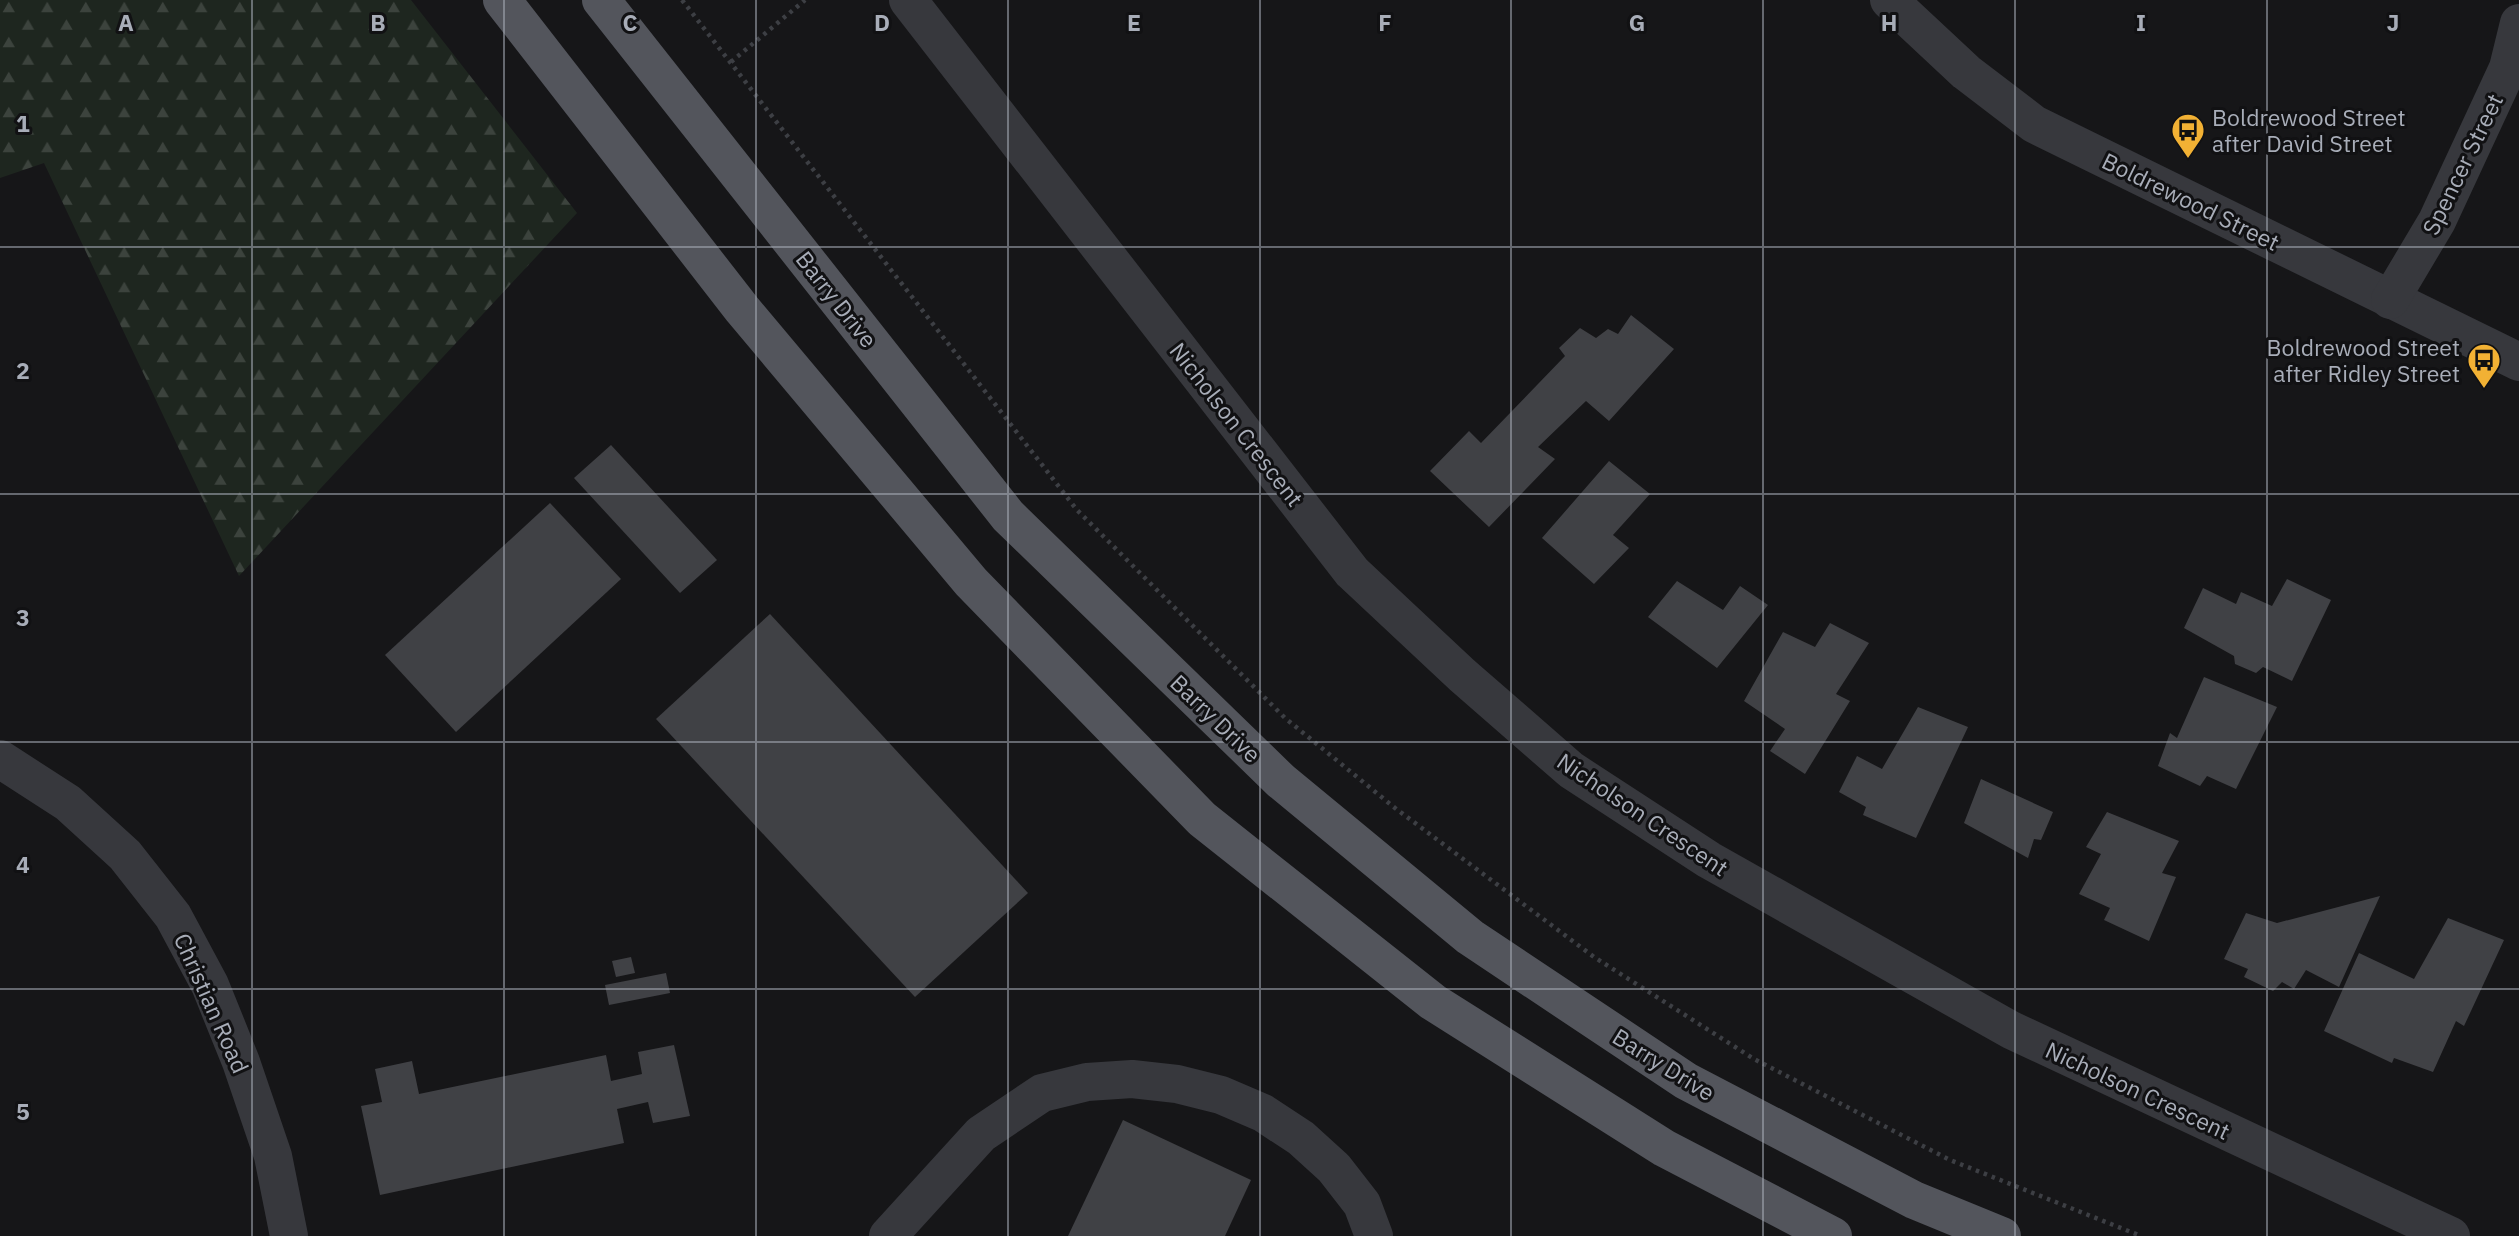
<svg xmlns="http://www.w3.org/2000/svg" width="2519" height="1236" viewBox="0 0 2519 1236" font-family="'IBM Plex Sans',sans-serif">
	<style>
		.forest { fill: url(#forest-firs) }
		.building { fill: #404145 }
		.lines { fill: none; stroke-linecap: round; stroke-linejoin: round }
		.path { stroke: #3d3f44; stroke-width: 4.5; stroke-dasharray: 3.5 5; stroke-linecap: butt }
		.minor { stroke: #37383d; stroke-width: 38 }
		.major { stroke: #53555c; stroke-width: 38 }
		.grid { fill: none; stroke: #a8adb8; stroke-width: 2; stroke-opacity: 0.55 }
		.labels { text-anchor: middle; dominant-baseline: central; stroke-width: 6; stroke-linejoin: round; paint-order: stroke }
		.poi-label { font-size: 23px; fill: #a8adb8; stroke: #111113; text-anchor: start }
		.street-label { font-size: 23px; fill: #a8adb8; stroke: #111113 }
		.grid-label { font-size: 23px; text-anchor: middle; font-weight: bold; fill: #a8adb8; stroke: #111113; stroke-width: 6; stroke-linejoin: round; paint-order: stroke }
	</style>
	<defs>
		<pattern id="forest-firs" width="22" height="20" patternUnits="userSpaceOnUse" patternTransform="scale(1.75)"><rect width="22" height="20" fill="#1e261f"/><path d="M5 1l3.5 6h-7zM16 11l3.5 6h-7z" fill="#3c433d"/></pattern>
	</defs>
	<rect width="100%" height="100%" fill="#161618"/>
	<!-- forest -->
	<path class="forest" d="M0,0H411L577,213L239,576L44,163L0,178Z"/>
	<!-- building -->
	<g class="building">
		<path d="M1631,315L1674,349L1609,421L1586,401L1538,447L1555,459L1489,527L1430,471L1469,431L1481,443L1565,356L1559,348L1580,328L1596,338L1608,329L1618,334Z"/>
		<path d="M611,445L717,560L680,593L574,478Z"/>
		<path d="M1609,461L1650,494L1613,535L1629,548L1594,584L1542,538Z"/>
		<path d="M550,503L621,579L456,732L385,655Z"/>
		<path d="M2287,579L2331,600L2292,681L2263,667L2256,673L2235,664L2234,656L2184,628L2203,588L2236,604L2241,592L2272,606Z"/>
		<path d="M1677,581L1723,610L1740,586L1768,605L1717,668L1648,617Z"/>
		<path d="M770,614L1028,893L915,997L656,719Z"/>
		<path d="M1830,623L1869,643L1836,694L1850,701L1805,774L1770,751L1785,729L1744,701L1783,632L1815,647Z"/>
		<path d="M2204,677L2277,707L2236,789L2207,776L2200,786L2158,766L2170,733L2177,738Z"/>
		<path d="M1918,707L1968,727L1916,838L1863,815L1866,807L1839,792L1857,756L1882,769Z"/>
		<path d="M1981,779L2053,812L2041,840L2034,839L2028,858L1964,823Z"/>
		<path d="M2107,812L2179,841L2162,873L2176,877L2149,941L2104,920L2110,908L2079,894L2101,854L2086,847Z"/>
		<path d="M2380,896L2339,987L2306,970L2294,989L2282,982L2273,991L2244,977L2248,969L2224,959L2246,913L2277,923Z"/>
		<path d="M2448,918L2504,940L2464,1026L2456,1021L2433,1072L2394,1058L2392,1063L2324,1031L2359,953L2414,979Z"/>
		<path d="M631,957L635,973L616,977L612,961Z"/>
		<path d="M666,973L670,993L609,1005L605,985Z"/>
		<path d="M674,1045L690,1116L653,1123L648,1102L617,1109L624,1143L380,1195L361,1106L382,1102L375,1069L412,1061L419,1094L606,1055L611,1081L642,1074L638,1052Z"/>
		<path d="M1123,1120L1251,1180L1225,1236H1068Z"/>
	</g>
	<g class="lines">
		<!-- path -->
		<g class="path">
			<path d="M682,0L1077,510L1285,718L1395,808L1594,957L1754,1059L1950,1160L2141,1236"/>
			<path d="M731,62L805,0"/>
		</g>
		<!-- minor -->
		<g class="minor">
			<path d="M908,0L1352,572L1462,675L1571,770L1709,860L2011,1030L2451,1236"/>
			<path d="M1889,0L1966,72L2034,124L2519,362"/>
			<path d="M2390,300L2437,221L2508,68L2519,23"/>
			<path d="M0,759L68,803L125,855L173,916L210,985L241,1062L273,1156L289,1236"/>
			<path d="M888,1236L981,1134L1042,1093L1087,1082L1132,1079L1177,1084L1221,1095L1263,1113L1301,1138L1334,1168L1362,1204L1374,1236"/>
		</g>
		<!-- major -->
		<g class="major">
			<path d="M502,0L742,309L971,582L1202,819L1433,1002L1664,1148L1833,1236"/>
			<path d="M601,0L1008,516L1281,781L1470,937L1686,1081L1914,1200L2002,1236"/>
		</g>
	</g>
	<!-- grid -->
	<path class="grid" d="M252,0V1236M504,0V1236M756,0V1236M1008,0V1236M1260,0V1236M1511,0V1236M1763,0V1236M2015,0V1236M2267,0V1236M0,247H2519M0,494H2519M0,742H2519M0,989H2519"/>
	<!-- icons -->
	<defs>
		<symbol id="bus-pin" viewBox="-11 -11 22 30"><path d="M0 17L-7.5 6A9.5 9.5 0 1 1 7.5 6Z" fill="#f2b134" stroke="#111113"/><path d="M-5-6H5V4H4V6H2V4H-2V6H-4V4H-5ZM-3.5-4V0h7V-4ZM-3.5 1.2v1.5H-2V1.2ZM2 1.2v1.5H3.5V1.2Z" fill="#111"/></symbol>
	</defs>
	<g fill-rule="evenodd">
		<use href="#bus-pin" x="2169" y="111" width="38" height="52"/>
		<use href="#bus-pin" x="2465" y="341" width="38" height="52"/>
	</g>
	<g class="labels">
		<!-- poi labels -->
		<g class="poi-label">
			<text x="2212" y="117">Boldrewood Street<tspan x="2212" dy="26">after David Street</tspan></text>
			<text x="2460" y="347" text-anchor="end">Boldrewood Street<tspan x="2460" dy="26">after Ridley Street</tspan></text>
		</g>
		<!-- street labels -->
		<g class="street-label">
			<text transform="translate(2462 164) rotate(-64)">Spencer Street</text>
			<text transform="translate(2191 201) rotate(26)">Boldrewood Street</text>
			<text transform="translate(837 299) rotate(52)">Barry Drive</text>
			<text transform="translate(1237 424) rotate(52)">Nicholson Crescent</text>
			<text transform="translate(1216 718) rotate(44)">Barry Drive</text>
			<text transform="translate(1643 814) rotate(34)">Nicholson Crescent</text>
			<text transform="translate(212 1003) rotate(66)">Christian Road</text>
			<text transform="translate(1664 1064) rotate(32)">Barry Drive</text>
			<text transform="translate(2138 1090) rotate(25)">Nicholson Crescent</text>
		</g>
	</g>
	<g class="grid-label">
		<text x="126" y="31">A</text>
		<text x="378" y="31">B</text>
		<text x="630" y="31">C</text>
		<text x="882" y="31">D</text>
		<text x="1134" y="31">E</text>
		<text x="1385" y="31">F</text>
		<text x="1637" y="31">G</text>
		<text x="1889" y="31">H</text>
		<text x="2141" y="31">I</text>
		<text x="2393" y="31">J</text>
		<text x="23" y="132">1</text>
		<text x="23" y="379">2</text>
		<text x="23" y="626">3</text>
		<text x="23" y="873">4</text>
		<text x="23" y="1120">5</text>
	</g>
</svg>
